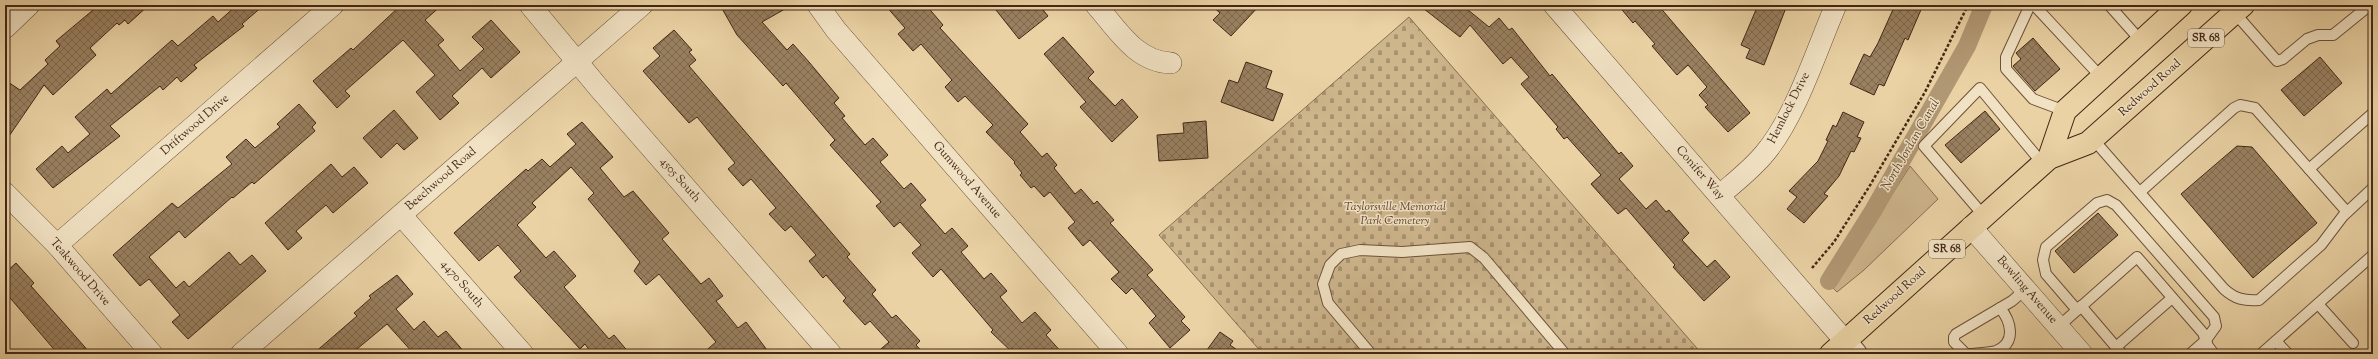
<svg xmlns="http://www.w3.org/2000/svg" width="2378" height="359" viewBox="0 0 2378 359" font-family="'Sorts Mill Goudy',serif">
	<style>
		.grass { fill: #cdb58c; stroke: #886e51 }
		.cemetery { fill: url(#cemetery-stones); stroke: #886e51 }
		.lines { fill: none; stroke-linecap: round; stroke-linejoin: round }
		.canal { stroke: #b19874; stroke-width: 18 }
		.building { fill: url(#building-cross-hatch); stroke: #422716 }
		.service-casing { stroke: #6c523a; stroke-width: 12 }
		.minor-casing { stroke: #6c523a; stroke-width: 22 }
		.tertiary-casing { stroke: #6c523a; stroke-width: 24 }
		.primary-casing { stroke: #422716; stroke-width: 24 }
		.path { stroke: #422716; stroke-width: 2.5; stroke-dasharray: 3 2; stroke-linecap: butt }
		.service { stroke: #f1e2c4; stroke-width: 10 }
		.minor { stroke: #f1e2c4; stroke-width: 21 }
		.tertiary { stroke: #f1e2c4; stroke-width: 22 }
		.primary { stroke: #ead2a4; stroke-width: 22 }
		.labels { text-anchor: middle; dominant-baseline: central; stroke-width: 3; stroke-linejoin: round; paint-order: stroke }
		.shield { fill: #f1e2c4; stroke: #765f4a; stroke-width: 1 }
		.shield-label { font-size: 11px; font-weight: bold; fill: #422716 }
		.street-label { font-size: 12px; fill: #422716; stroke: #f1e2c4 }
		.park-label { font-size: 12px; font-style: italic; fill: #5e432e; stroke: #f1e2c4 }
		.water-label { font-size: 13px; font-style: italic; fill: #5e432e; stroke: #f1e2c4 }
	</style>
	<defs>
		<pattern id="cemetery-stones" width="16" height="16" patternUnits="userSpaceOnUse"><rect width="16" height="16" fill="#cdb58c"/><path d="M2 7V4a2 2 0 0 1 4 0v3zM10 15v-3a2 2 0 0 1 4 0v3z" fill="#a89371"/></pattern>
		<pattern id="building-cross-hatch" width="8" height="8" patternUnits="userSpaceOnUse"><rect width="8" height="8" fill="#998060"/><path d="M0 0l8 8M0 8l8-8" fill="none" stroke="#7e694e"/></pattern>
	</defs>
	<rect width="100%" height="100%" fill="#ead2a4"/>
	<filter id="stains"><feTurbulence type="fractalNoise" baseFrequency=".005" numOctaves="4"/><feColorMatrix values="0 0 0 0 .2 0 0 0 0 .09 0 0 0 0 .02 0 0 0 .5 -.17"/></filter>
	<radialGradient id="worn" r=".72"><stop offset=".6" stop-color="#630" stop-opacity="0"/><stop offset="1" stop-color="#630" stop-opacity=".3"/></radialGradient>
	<!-- grass -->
	<path class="grass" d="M1910,166L1938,199L1864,270L1837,292L1833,288Z"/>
	<!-- cemetery -->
	<path class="cemetery" d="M1409,17L1702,354H1263L1159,235Z"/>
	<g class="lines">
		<!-- canal -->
		<path class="canal" d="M1829,281L1873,211L1967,46L1984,5"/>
	</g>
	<!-- building -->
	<g class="building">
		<path d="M99,5H149L128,24L125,20L119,25L117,23L90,48L96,55L53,95L44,85L5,142V80L20,90L48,64L45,60L60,46L56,41Z"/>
		<path d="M237,5H264L242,24L244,26L194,65L197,68L181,82L177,77L163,90L160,86L110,126L120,136L53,188L36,169L62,146L68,153L90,134L75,117L107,89L111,94L172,40L178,46L213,16L218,22Z"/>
		<path d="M401,5H442L425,20L444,40L438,45L460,71L484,49L472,37L491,20L520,52L491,78L482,68L452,96L459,103L440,120L416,92L435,75L403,40L345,91L350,96L337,108L313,81L351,48L353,50Z"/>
		<path d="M720,5H792L762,22L787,50L793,44L809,62L839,98L834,103L845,116L842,118L865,145L873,138L888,155L880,162L904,189L911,183L926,200L920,205L945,234L952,228L968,246L961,252L984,279L991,273L1007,291L1000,297L1022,323L1035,312L1051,330L1046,335L1063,354H1014L991,332L993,330L941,269L933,277L912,253L921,245L900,222L894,227L876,206L881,202L830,145L835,140L786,83L783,86L737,35Z"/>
		<path d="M885,5H926L943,25L940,28L1028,124L1020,132L1042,157L1047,153L1057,165L1054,168L1075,194L1081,189L1094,204L1097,201L1114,220L1110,223L1153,270L1147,275L1185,317L1181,321L1190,330L1170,348L1149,323L1156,316L1132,288L1126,294L1111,279L1119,272L1090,240L1083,246L1068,228L1075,222L1050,192L1044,197L1034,186L1031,188L1020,175L1022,173L1014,163L1015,162L986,132L993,125L965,96L958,102L945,87L952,80L921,44L913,51L898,34L905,28Z"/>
		<path d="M992,5H1039L1048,16L1019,39Z"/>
		<path d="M1211,5H1260L1231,36L1213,20L1220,13Z"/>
		<path d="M1419,5H1462L1489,27L1499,18L1509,30L1512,28L1550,76L1552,74L1619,154L1621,152L1633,166L1619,179L1646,209L1656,200L1666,212L1669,210L1689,233L1682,240L1707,267L1715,260L1730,277L1704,301L1673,267L1675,265L1626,208L1618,214L1591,184L1601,175L1567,137L1564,139L1556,129L1558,127L1521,84L1529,77L1511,57L1503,64L1470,25L1460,37Z"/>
		<path d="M1618,5H1658L1750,113L1728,132L1705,107L1708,105L1699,95L1707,87L1688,65L1677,75L1652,46L1655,44L1635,21L1633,23Z"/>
		<path d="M1758,5H1787L1764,65L1746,58L1750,49L1741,45Z"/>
		<path d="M1895,5H1923L1908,40L1905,38L1884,86L1879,84L1874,95L1850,84L1864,54L1870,57L1878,43Z"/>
		<path d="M674,30L692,50L689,52L696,60L689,66L850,254L847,257L876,290L872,294L892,318L896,315L920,341L916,345L924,354H875L889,342L870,321L865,325L843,301L846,298L826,275L823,278L809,261L816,255L791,226L785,231L769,214L776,208L751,179L743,186L728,169L735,163L697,117L689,123L643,71L660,56L653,48Z"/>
		<path d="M1063,37L1094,72L1088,78L1115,106L1122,99L1138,117L1112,142L1080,107L1086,102L1044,54Z"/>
		<path d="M2033,38L2060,69L2035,91L2013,66L2021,59L2016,53Z"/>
		<path d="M2320,57L2342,83L2304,116L2281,90Z"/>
		<path d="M1246,62L1272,71L1266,88L1283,94L1273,121L1221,102L1229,80L1238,83Z"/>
		<path d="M299,104L316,123L312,127L315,131L254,184L252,182L233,198L232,197L185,238L179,231L149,257L176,288L184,281L189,287L229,252L240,265L252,255L266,271L188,339L172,322L180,315L149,279L140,286L113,255L172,203L178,208L232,164L226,157L246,139L255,148L280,127L277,124Z"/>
		<path d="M394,110L418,138L404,150L397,143L381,158L363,138Z"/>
		<path d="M1985,111L2000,129L1961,163L1945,145Z"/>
		<path d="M1843,112L1864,122L1857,137L1861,138L1854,152L1851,151L1839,176L1824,194L1828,196L1804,223L1787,209L1797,197L1789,191L1818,161L1828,141L1826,140L1833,125L1836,127Z"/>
		<path d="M1206,121L1208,158L1159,161L1157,135L1184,133L1183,123Z"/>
		<path d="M582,122L613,157L600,168L624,197L633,191L669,233L662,239L701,284L709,278L723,296L716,301L738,328L746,322L770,354H702L716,342L659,274L646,285L634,271L640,262L588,199L594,193L571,167L532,203L536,207L517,225L546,258L554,251L576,276L564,287L609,339L614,335L630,354H592L585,344L580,349L514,277L521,271L498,245L479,261L454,233L526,169L528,171L542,159L550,167L576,144L567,134Z"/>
		<path d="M2237,146L2252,147L2317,223L2253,278L2181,194Z"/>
		<path d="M331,164L342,177L354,167L368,183L333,213L326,205L296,231L302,238L288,250L265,223Z"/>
		<path d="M2098,213L2118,235L2074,273L2055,251Z"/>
		<path d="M16,263L34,283L31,286L91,354H58L5,292V273Z"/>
		<path d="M397,275L413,294L396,309L414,330L424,321L438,337L446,331L466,354H414L387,324L351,354H313L357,316L354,313L371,298L369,296Z"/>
		<path d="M1220,332L1233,341L1230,345L1243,354H1204Z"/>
	</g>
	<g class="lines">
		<defs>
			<g id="service">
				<path d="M2030,5L2006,57V69L2033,99L2065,111"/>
				<path d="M2034,5L2101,77"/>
				<path d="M2109,5L2141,41"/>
				<path d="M2234,12L2277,61L2283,59L2307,39L2318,35H2333L2370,5"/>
				<path d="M2093,139L2224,289C2235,299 2244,301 2259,300L2321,245L2343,216L2373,188"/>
				<path d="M2309,169L2373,113"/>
				<path d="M2140,192L2234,108L2240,105L2255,108L2347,212"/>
				<path d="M1984,216L1924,146L1980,88L2042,163"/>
				<path d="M2318,304L2353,343"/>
				<path d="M2081,306L2122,354"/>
				<path d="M2077,310L2046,274L2043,260L2046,247L2097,203L2107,200L2116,205L2214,317L2216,326L2206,340L2190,354"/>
				<path d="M2058,327L2137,257L2203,333L2208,346L2214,354"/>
				<path d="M2276,341L2288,354"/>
				<path d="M2116,347L2172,298"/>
				<path d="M1371,354L1328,303L1323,284L1330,265L1341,254L1360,250L1402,252L1470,247L1484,258L1565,354"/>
				<path d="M1966,354L1954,342V337L1956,334L2012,301L2026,289"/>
				<path d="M1971,354C1979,353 1989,353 1996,351C2017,343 2011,321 2000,308"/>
				<path d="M2261,354L2373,255"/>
			</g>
			<g id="minor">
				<path d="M530,5L598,87L831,354"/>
				<path d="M818,5L836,30L1118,354"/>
				<path d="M1096,5C1117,29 1136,62 1171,63"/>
				<path d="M1554,5L1845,341"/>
				<path d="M5,28L29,5"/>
				<path d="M5,193L57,245L152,354"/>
				<path d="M1720,195C1735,182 1752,169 1765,153C1796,116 1816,51 1836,5"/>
				<path d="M401,215L523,354"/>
				<path d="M1971,227L2082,354"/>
				<path d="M57,245L333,5"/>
				<path d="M241,354L642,5"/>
			</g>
			<path id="tertiary" d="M1845,341L1856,354"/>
			<g id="primary">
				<path d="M2049,158L2065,111L2181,5"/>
				<path d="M1831,354L2049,158L2088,143L2243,5"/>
			</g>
		</defs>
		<!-- service casing -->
		<use href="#service" class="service-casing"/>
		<!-- minor casing -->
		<use href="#minor" class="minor-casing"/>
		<!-- tertiary casing -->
		<use href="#tertiary" class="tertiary-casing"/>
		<!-- primary casing -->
		<use href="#primary" class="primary-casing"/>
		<!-- path -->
		<path class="path" d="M1812,268L1834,242L1869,187L1925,92L1968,5"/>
		<!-- service -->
		<use href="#service" class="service"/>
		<!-- minor -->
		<use href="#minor" class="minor"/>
		<!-- tertiary -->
		<use href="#tertiary" class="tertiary"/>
		<!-- primary -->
		<use href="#primary" class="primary"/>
	</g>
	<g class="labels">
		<!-- shield labels -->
		<g class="shield">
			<rect x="2188" y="29" width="36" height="18" rx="3"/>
			<rect x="1929" y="240" width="36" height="18" rx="3"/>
		</g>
		<g class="shield-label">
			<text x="2206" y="38">SR 68</text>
			<text x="1947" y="249">SR 68</text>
		</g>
		<!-- street labels -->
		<g class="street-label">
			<text transform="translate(2150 88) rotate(-42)">Redwood Road</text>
			<text transform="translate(1789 108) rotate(-63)">Hemlock Drive</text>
			<text transform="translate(195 125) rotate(-41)">Driftwood Drive</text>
			<text transform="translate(1700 173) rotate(49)">Conifer Way</text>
			<text transform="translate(441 179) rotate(-41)">Beechwood Road</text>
			<text transform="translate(680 180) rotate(49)">4505 South</text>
			<text transform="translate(967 180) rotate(49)">Gumwood Avenue</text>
			<text transform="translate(80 272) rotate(49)">Teakwood Drive</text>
			<text transform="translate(462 284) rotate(49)">4470 South</text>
			<text transform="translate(2027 290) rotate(49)">Bowling Avenue</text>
			<text transform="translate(1895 296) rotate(-42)">Redwood Road</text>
		</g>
		<!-- park labels -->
		<g class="park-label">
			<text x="1395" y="207">Taylorsville Memorial<tspan x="1395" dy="14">Park Cemetery</tspan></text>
		</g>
		<!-- water labels -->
		<g class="water-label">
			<text transform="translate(1911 145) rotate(-60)">North Jordan Canal</text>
		</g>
	</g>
	<!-- margin -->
	<rect width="2378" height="359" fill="none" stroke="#ead2a4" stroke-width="20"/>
	<rect x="6" y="6" width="2366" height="347" fill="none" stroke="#422716" stroke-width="2"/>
	<rect x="10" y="10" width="2358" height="339" fill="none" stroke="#422716"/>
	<rect width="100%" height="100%" filter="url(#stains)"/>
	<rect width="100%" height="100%" fill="url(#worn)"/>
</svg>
